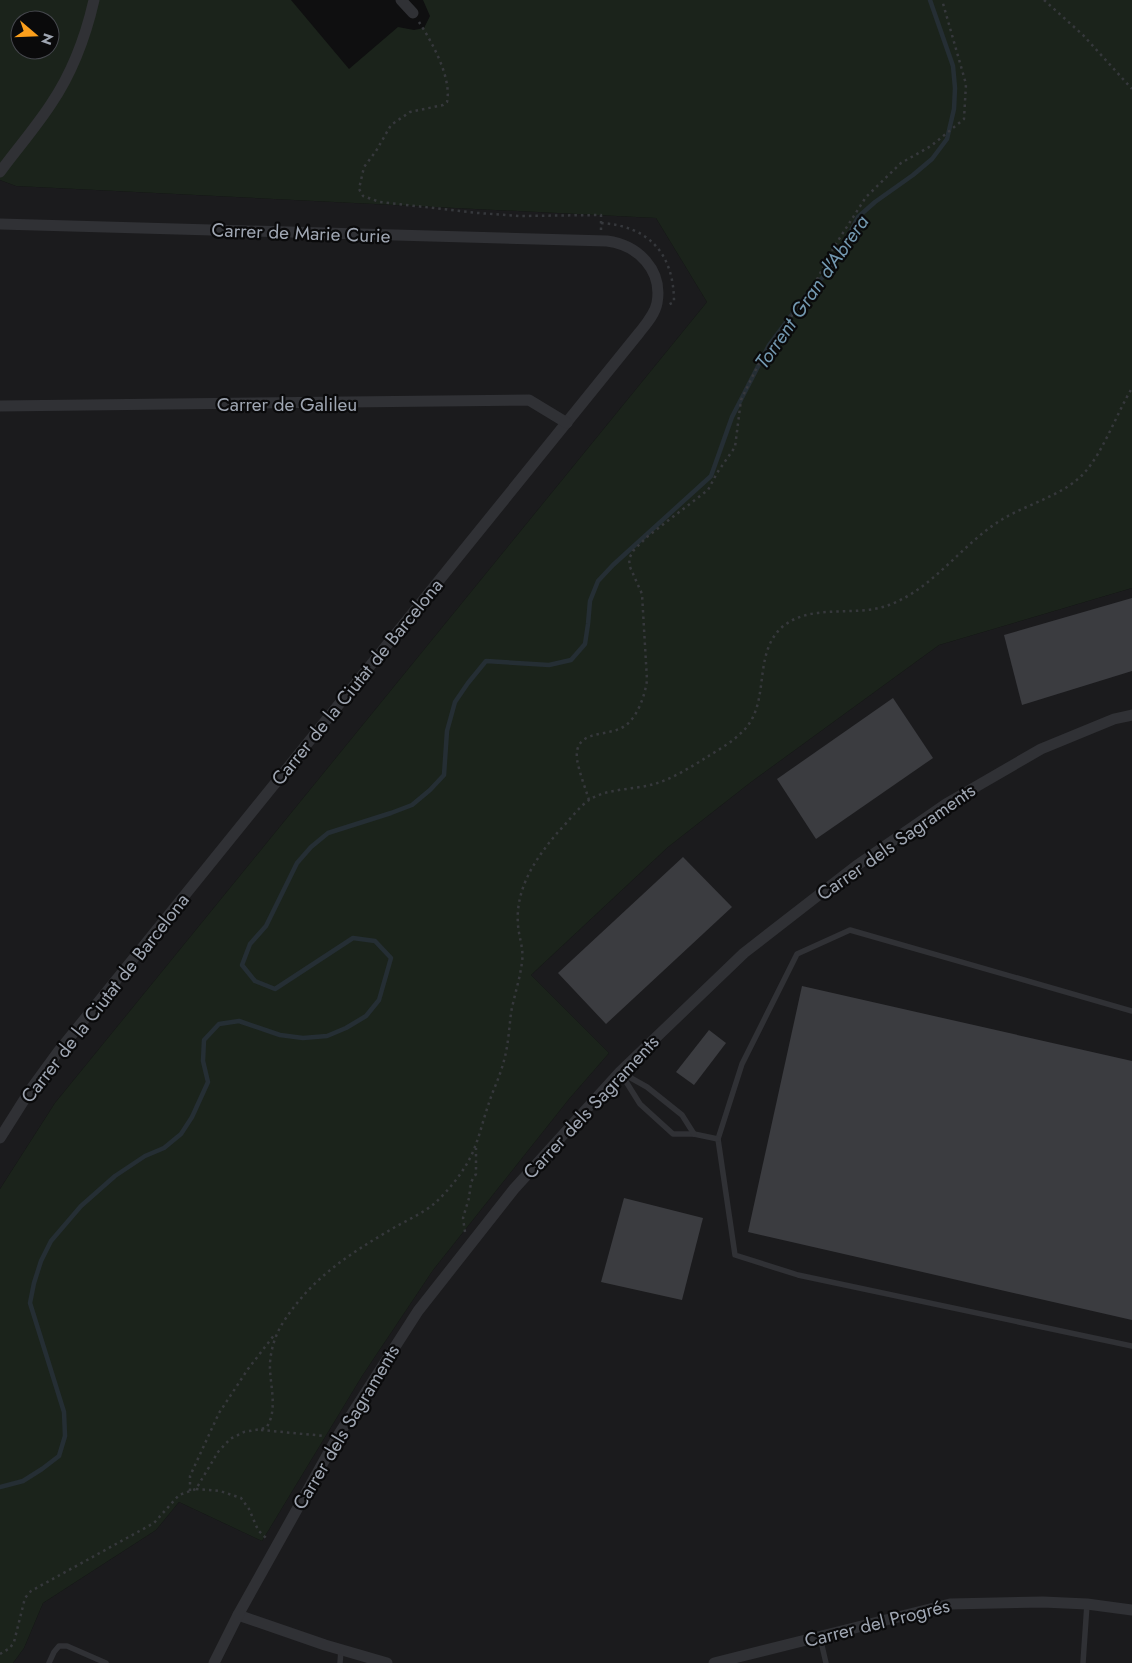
<svg xmlns="http://www.w3.org/2000/svg" width="1132" height="1663" viewBox="0 0 1132 1663" font-family="Jost,sans-serif">
	<style>
		.built { fill: #1b1b1d }
		.green { fill: #1b231b; fill-rule: evenodd }
		.lines { fill: none; stroke-linecap: round; stroke-linejoin: round }
		.stream { stroke: #252e34; stroke-width: 4.5 }
		.building { fill: #3b3c40 }
		.path { stroke: #36383c; stroke-width: 2.5; stroke-dasharray: 2.5 4; stroke-linecap: butt }
		.service { stroke: #303135; stroke-width: 5.5 }
		.minor { stroke: #303135; stroke-width: 11 }
		.labels { text-anchor: middle; dominant-baseline: central; stroke-width: 4.5; stroke-linejoin: round; paint-order: stroke }
		.street-label { font-size: 19px; fill: #9fa6b2; stroke: #0a0a0b }
		.water-label { font-size: 20px; font-style: italic; fill: #7398b0; stroke: #0a0a0b }
	</style>
	<rect width="100%" height="100%" fill="#0f0f10"/>
	<!-- built -->
	<g class="built">
		<path d="M0,180L16,186L656,218L707,302L55,1103L0,1189Z"/>
		<path d="M1132,588V1663H13L24,1648L43,1603L156,1530L179,1502L262,1541L362,1376L433,1270L569,1099L609,1053L531,975L668,847L751,782L939,645Z"/>
	</g>
	<!-- green -->
	<path class="green" d="M0,0H291L349,69L398,27L414,30L424,28L430,16L423,0H1132V588L939,645L751,782L668,847L531,975L609,1053L569,1099L433,1270L362,1376L262,1541L179,1502L156,1530L43,1603L24,1648L13,1663H0V1189L55,1103L707,302L656,218L16,186L0,180ZM20,20H50V50H20Z"/>
	<g class="lines">
		<!-- stream -->
		<path class="stream" d="M0,1487L23,1481L42,1469L59,1456L65,1436L64,1412L30,1303L34,1283L41,1261L51,1241L81,1206L115,1176L145,1156L164,1148L181,1134L192,1117L208,1082L203,1061L204,1040L219,1024L239,1021L280,1035L303,1038L327,1036L346,1028L366,1016L379,1000L391,958L375,941L353,938L275,989L255,981L242,965L250,944L266,926L297,863L311,847L328,833L391,813L412,805L430,790L444,775L447,731L455,702L468,683L486,661L549,665L571,660L585,644L588,624L590,601L598,581L613,565L711,476L732,417L769,345L811,289L826,274L838,257L858,217L875,202L913,175L932,159L947,139L954,109L955,88L953,66L930,0"/>
	</g>
	<!-- building -->
	<g class="building">
		<path d="M1132,598V671L1022,705L1004,635Z"/>
		<path d="M893,698L933,758L816,839L777,779Z"/>
		<path d="M683,857L732,907L606,1024L558,973Z"/>
		<path d="M802,986L1132,1061V1320L748,1232Z"/>
		<path d="M709,1030L726,1043L694,1085L676,1072Z"/>
		<path d="M624,1198L703,1218L682,1300L601,1282Z"/>
	</g>
	<g class="lines">
		<!-- path -->
		<g class="path">
			<path d="M1044,0L1083,35L1132,89"/>
			<path d="M419,22C432,42 452,78 447,102L443,105L410,112L391,125L376,151L364,167L359,189L363,196L380,202L478,213L519,216L601,215V230"/>
			<path d="M601,223C649,226 674,254 674,302L668,305"/>
			<path d="M589,800C585,787 579,772 577,759C574,731 603,736 619,729C636,723 645,696 647,680L642,594L630,567L629,559L633,551L648,536L708,490L717,473L735,447L741,400L761,359L815,283L834,247L866,197L901,163L931,146L964,119L966,84L942,0"/>
			<path d="M465,1232L463,1218L469,1198L471,1182L476,1174V1148"/>
			<path d="M261,1430L325,1436"/>
			<path d="M196,1489L220,1491L241,1498L249,1509L258,1530L267,1539"/>
			<path d="M190,1491V1476L219,1413L248,1369L275,1334"/>
			<path d="M0,1654L10,1648L14,1642L25,1598L31,1591L154,1523L179,1495L196,1489L218,1452L230,1439L244,1432L266,1428C279,1410 269,1383 270,1363C271,1348 276,1333 284,1321C312,1278 348,1255 390,1230C405,1221 422,1214 435,1203C450,1189 467,1168 474,1149C480,1135 483,1120 488,1106C492,1092 499,1079 503,1064C508,1048 509,1030 511,1013C514,996 520,979 522,962C524,949 519,938 518,925C515,889 535,859 558,832C567,823 579,807 589,800C607,788 634,790 654,784C672,779 691,767 707,757C723,747 743,736 752,719C767,691 756,652 781,628C810,602 855,618 889,605C934,588 961,545 1001,520C1027,504 1065,495 1085,472C1103,452 1117,413 1132,388"/>
		</g>
		<!-- service -->
		<g class="service">
			<path d="M1132,1011L850,930L797,954L742,1064L718,1139L735,1255L798,1275L1132,1346"/>
			<path d="M620,1072L640,1104L673,1134H694L718,1139"/>
			<path d="M622,1073L647,1087L682,1115L694,1134"/>
			<path d="M820,1637L826,1663"/>
			<path d="M49,1663L54,1652L59,1646H67L106,1663"/>
			<path d="M340,1663L341,1650"/>
			<path d="M1083,1663L1087,1604"/>
		</g>
		<!-- minor -->
		<g class="minor">
			<path d="M401,0L413,13"/>
			<path d="M0,172C17,149 36,127 51,104C72,73 86,35 94,0"/>
			<path d="M0,224L607,241C638,245 663,270 657,303C655,314 646,324 639,333L58,1052L31,1089L0,1138"/>
			<path d="M0,406L529,400L567,423"/>
			<path d="M238,1615L325,1645L387,1663"/>
			<path d="M214,1663L238,1615L339,1434L418,1311L514,1189L620,1072L744,953L856,866L946,804L1041,749L1114,719L1132,715"/>
			<path d="M714,1663L950,1604L1043,1602L1087,1604L1132,1610"/>
		</g>
	</g>
	<g class="labels">
		<!-- street labels -->
		<g class="street-label">
			<text transform="translate(301 233) rotate(2)">Carrer de Marie Curie</text>
			<text x="287" y="404">Carrer de Galileu</text>
			<text transform="translate(357 682) rotate(-51)">Carrer de la Ciutat de Barcelona</text>
			<text transform="translate(896 842) rotate(-35)">Carrer dels Sagraments</text>
			<text transform="translate(105 998) rotate(-52)">Carrer de la Ciutat de Barcelona</text>
			<text transform="translate(591 1107) rotate(-47)">Carrer dels Sagraments</text>
			<text transform="translate(346 1427) rotate(-59)">Carrer dels Sagraments</text>
			<text transform="translate(877 1623) rotate(-14)">Carrer del Progrés</text>
		</g>
		<!-- water labels -->
		<g class="water-label">
			<text transform="translate(812 292) rotate(-55)">Torrent Gran d'Abrera</text>
		</g>
	</g>
	<!-- north arrow -->
	<g transform="translate(35 35) rotate(109)"><circle r="24" fill="#0a0a0b" stroke="#46484e"/>
	<path d="M0-4L9 19L0 12L-9 19Z" fill="#fb9f1c"/>
	<text y="-8" font-size="14" font-weight="bold" text-anchor="middle" fill="#9fa6b2">N</text>
	</g>
</svg>
